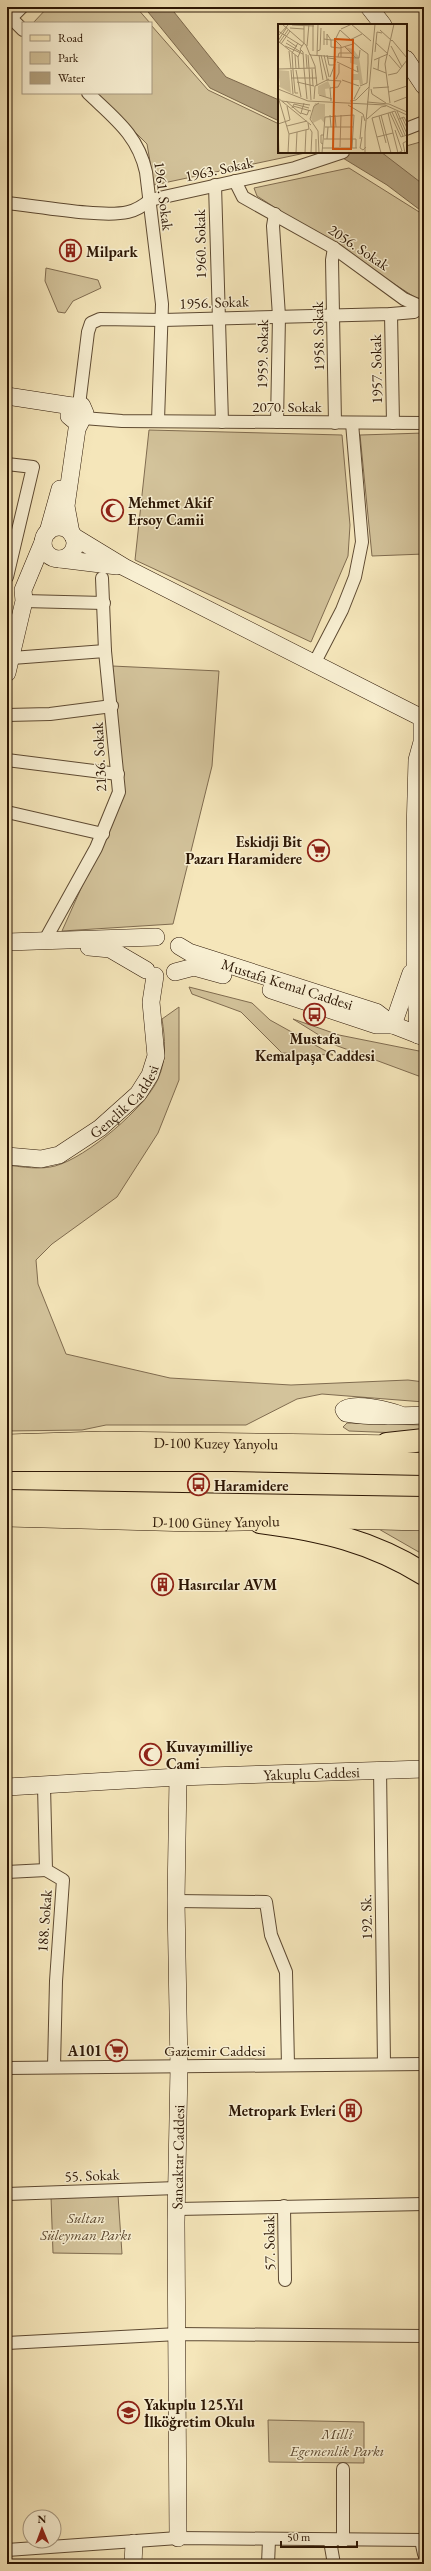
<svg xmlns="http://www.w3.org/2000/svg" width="431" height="2571" viewBox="0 0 431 2571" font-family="'EB Garamond',serif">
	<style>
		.green { fill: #d3c39b; stroke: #806c50 }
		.water { fill: #b19f7c; stroke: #7c684c }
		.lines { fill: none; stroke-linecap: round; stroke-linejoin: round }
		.street-casing { stroke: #5e4a32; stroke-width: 14 }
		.secondary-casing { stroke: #2c1604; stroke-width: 18 }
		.primary-casing { stroke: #2c1604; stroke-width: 20 }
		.highway-casing { stroke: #2c1604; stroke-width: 24 }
		.street { stroke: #f8efd2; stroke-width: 12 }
		.secondary { stroke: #f8efd2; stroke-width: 17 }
		.primary { stroke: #f5e6ba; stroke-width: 19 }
		.highway { stroke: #f5e6ba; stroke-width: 22 }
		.labels { text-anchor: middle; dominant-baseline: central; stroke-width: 3; stroke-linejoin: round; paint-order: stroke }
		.street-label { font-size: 15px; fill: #2c1604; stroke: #f8efd2 }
		.poi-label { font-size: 15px; font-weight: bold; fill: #2c1604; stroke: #f8efd2; text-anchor: start }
		.park-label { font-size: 15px; font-style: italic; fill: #5e4a31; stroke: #f8efd2 }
		.inset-road { fill: none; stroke: #a59371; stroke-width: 1 }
		.view { fill: #df560c; fill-opacity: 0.15; stroke: #df560c; stroke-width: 2 }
		.inset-edge { fill: none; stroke: #2c1604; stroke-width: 2 }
	</style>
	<rect width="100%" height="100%" fill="#f5e6ba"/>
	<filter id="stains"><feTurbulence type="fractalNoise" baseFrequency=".005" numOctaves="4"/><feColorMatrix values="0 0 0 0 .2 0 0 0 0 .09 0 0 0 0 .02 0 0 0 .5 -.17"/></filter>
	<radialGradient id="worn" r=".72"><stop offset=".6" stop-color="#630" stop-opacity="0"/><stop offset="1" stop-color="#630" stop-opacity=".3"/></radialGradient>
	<!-- green -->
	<g class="green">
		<path d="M48,7H136L150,23H33Z"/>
		<path d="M151,25L208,90L279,124V152H310L154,185L147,144L96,93H151Z"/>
		<path d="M424,141V186L380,154L406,152V146Z"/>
		<path d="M349,168L424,215V299L416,298L257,196L254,188Z"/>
		<path d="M46,268L98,280L101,288L73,301L65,313L58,312L45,281Z"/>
		<path d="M149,430L342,435L350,525L348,556L311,642L135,560Z"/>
		<path d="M424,433V554L372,556L360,435Z"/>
		<path d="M112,666L219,671L212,766L173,924L62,931L124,792Z"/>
		<path d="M189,987L252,1003L270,1020L333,1055L282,1053L241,1012L192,994Z"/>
		<path d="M179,1007V1080L158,1133L117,1197L52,1244L36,1260L38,1284L66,1354L170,1378L291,1385L408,1380L424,1382V1402L322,1394L297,1399L246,1425H106L82,1430L7,1431V1165C23,1167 40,1170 55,1166C86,1158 146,1107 158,1079C167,1059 165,1039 162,1019Z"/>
		<path d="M293,1019L339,1035L424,1052V1078L335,1045Z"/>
		<path d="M347,1423L424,1425V1434L349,1431L343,1427Z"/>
		<path d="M377,1528L424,1529V1555Z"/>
		<path d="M118,2195L122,2254L53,2253L51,2197Z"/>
		<path d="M268,2420L364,2422V2463L269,2462Z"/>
	</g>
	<!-- water -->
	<g class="water">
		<path d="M144,7H170L226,77L279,100V121L210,88Z"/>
		<path d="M333,152H381L424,185V213L387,185Z"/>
	</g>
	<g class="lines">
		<defs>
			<g id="street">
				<path d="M7,17L11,18L22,7"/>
				<path d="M11,18L23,30"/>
				<path d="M88,93C114,118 138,135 146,172L162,304L158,420"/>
				<path d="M406,129L424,122"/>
				<path d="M235,181L243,197L334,248L404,299L424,308"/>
				<path d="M215,185L222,422"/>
				<path d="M7,203C37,206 102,218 128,212C137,210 143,206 150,200L295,168L343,152"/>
				<path d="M275,214L273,226L279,316L277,422"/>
				<path d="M334,248L332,260L335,423"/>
				<path d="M391,314L393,423"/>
				<path d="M79,405L88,332L91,323L100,319L163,320L391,314L414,312L420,308"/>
				<path d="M83,418L122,421L424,423"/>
				<path d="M7,464L33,467L7,577"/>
				<path d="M24,601L104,603"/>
				<path d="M12,658L105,651"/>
				<path d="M315,662L342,610L355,577L362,542L352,423"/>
				<path d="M7,715L50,714L112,706"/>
				<path d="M7,760L118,774"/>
				<path d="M7,812L103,834"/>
				<path d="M45,940L96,848L119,792L105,651L102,578"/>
				<path d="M380,1769L384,2064"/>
				<path d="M44,1786L46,1870L63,1880L56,1981L54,2067"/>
				<path d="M7,1872L46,1870"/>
				<path d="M176,1901L266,1902L271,1935L286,1972L288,2065"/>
				<path d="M7,2068L424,2064"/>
				<path d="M7,2194L177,2188"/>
				<path d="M284,2206L285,2280"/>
				<path d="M177,2209L424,2204"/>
				<path d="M7,2343L178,2334L424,2336"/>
				<path d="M421,2540L424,2554"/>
				<path d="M330,2541L334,2564"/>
				<path d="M343,2541V2469"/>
				<path d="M7,2550L178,2538L424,2540"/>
				<path d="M268,2564L269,2540"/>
			</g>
			<g id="secondary">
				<path d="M369,7L383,25"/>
				<path d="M406,59L424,86"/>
				<path d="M7,396L72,406"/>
				<circle cx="59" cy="543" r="16"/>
				<path d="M48,532L60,489"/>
				<path d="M71,533L66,506L77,429L85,413L82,406H72L69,412V416L75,421L80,420"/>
				<path d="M73,536L124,567L422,718V742L417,760L415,833V962L418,1035"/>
				<path d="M60,559L117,566"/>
				<path d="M7,673L24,601L23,590L43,542"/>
				<path d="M7,942L156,937"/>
				<path id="s1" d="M179,946L189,952L376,1012L393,1025L424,1037"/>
				<path d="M89,947L110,949L146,970"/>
				<path d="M175,972L194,967L223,975"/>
				<path d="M271,990L376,1025H393"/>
				<path d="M393,1025L411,973"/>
				<path id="s2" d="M7,1156L41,1159L59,1155L100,1128L138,1094L150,1075L156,1056L151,1002L155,976"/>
				<path d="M401,1415C391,1411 352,1401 344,1410L346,1413C371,1417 398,1416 424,1415"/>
				<path id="s3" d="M7,1787L178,1777L424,1769"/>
				<path id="s4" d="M178,2538L176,2222L179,2067L176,1901L178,1777"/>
				<path d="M133,2564L134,2543"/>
			</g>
			<g id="primary">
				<path id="s5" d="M7,1444L102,1441L402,1445"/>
				<path id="s6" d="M7,1517L193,1522L337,1519L424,1521"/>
			</g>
			<g id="highway">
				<path d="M387,1444L424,1440"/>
				<path d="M7,1460H232L424,1464"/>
				<path d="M7,1501L424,1508"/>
				<path d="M260,1522C322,1530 371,1541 424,1574"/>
			</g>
		</defs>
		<!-- street casing -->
		<use href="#street" class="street-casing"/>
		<!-- secondary casing -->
		<use href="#secondary" class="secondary-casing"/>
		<!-- primary casing -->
		<use href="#primary" class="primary-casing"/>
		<!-- highway casing -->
		<use href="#highway" class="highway-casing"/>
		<!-- street -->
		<use href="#street" class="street"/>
		<!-- secondary -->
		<use href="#secondary" class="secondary"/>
		<!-- primary -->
		<use href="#primary" class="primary"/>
		<!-- highway -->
		<use href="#highway" class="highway"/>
	</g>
	<!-- icons -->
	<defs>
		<symbol id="building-ring" viewBox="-11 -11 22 22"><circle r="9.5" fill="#f8efd2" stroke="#8f2418" stroke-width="1.5"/><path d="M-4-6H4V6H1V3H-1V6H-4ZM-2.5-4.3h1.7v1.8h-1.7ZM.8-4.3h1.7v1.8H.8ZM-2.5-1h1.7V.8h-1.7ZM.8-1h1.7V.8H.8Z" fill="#8f2418"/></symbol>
		<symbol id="mosque-ring" viewBox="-11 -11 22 22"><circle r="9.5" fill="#f8efd2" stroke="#8f2418" stroke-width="1.5"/><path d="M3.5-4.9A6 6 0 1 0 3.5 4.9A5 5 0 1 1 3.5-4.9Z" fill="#8f2418"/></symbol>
		<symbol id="supermarket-ring" viewBox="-11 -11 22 22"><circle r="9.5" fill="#f8efd2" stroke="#8f2418" stroke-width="1.5"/><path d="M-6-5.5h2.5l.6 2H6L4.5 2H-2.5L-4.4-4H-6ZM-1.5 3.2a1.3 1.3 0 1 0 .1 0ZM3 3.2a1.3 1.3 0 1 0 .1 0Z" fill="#8f2418"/></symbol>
		<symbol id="bus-ring" viewBox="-11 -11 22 22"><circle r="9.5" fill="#f8efd2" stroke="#8f2418" stroke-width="1.5"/><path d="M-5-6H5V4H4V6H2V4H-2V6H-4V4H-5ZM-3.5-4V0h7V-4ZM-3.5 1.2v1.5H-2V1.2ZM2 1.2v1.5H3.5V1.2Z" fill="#8f2418"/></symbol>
		<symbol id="school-ring" viewBox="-11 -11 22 22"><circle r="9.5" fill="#f8efd2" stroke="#8f2418" stroke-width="1.5"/><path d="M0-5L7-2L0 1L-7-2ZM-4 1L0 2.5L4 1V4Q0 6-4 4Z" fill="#8f2418"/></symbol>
	</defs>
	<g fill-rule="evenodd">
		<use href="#building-ring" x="58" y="238" width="25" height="25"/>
		<use href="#mosque-ring" x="100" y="498" width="25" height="25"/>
		<use href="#supermarket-ring" x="306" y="838" width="25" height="25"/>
		<use href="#bus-ring" x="302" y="1002" width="25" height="25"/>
		<use href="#bus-ring" x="186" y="1472" width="25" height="25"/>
		<use href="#building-ring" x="150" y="1572" width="25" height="25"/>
		<use href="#mosque-ring" x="138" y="1742" width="25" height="25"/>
		<use href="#supermarket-ring" x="104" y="2038" width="25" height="25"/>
		<use href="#building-ring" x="338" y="2098" width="25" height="25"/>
		<use href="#school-ring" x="116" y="2400" width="25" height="25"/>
	</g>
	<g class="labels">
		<!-- street labels -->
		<g class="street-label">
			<text transform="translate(219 169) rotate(-12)">1963. Sokak</text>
			<text transform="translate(164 196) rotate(83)">1961. Sokak</text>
			<text transform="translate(200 244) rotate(-91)">1960. Sokak</text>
			<text transform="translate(359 247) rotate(34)">2056. Sokak</text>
			<text transform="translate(214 302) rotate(-2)">1956. Sokak</text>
			<text transform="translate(318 336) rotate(-91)">1958. Sokak</text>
			<text transform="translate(262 354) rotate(-89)">1959. Sokak</text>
			<text transform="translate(376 369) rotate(-91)">1957. Sokak</text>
			<text x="287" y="406">2070. Sokak</text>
			<text transform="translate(99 757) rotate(-93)">2136. Sokak</text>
			<text stroke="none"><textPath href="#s1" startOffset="115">Mustafa Kemal Caddesi</textPath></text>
			<text stroke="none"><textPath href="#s2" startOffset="138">Gençlik Caddesi</textPath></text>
			<text stroke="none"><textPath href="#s5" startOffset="209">D-100 Kuzey Yanyolu</textPath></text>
			<text stroke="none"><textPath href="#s6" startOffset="209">D-100 Güney Yanyolu</textPath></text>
			<text stroke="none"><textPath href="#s3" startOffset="305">Yakuplu Caddesi</textPath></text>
			<text transform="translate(366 1917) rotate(-91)">192. Sk.</text>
			<text transform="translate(44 1921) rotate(-86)">188. Sokak</text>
			<text x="215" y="2050">Gaziemir Caddesi</text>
			<text stroke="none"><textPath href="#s4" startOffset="381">Sancaktar Caddesi</textPath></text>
			<text transform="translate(92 2175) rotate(-2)">55. Sokak</text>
			<text transform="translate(269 2243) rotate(-91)">57. Sokak</text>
		</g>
		<!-- poi labels -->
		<g class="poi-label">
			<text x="86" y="251">Milpark</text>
			<text x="128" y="502">Mehmet Akif<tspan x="128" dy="17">Ersoy Camii</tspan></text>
			<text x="302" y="841" text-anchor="end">Eskidji Bit<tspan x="302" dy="17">Pazarı Haramidere</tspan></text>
			<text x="315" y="1038" text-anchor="middle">Mustafa<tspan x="315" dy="17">Kemalpaşa Caddesi</tspan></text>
			<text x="214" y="1485">Haramidere</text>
			<text x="178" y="1584">Hasırcılar AVM</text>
			<text x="166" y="1746">Kuvayımilliye<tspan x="166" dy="17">Cami</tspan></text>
			<text x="102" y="2050" text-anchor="end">A101</text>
			<text x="336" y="2110" text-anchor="end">Metropark Evleri</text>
			<text x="144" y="2404">Yakuplu 125.Yıl<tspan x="144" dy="17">İlköğretim Okulu</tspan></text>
		</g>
		<!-- park labels -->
		<g class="park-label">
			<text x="86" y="2217">Sultan<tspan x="86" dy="17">Süleyman Parkı</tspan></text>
			<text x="337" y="2433">Millî<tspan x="337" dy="17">Egemenlik Parkı</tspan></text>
		</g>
	</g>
	<!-- overview -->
	<g transform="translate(278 24)">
		<rect width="129" height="129" fill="#f5e6ba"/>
		<path d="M67,23L75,25L81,33L85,60L82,61L81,56H75V50H80L79,41L72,39V34H78ZM0,46L11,47L13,69L0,62L2,61ZM50,57L53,64L47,65L48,73L40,70V62ZM37,79L47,80V100L43,95L35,99L33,94Z" fill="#d3c39b"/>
		<path class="inset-road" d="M4,0L28,21L32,31M73,0L93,17M14,1L36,2M12,4L26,5M63,5L74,0M62,6L83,25M102,6L114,17M0,7L24,22M0,12L10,1M46,15L53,16V23L62,24L75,20M9,16L19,23M57,16L63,22V33M72,16L84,10M114,16L129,34M0,17L20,33M0,17L9,3M1,19L10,6M8,19L23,28M3,20L12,7M46,21V7M49,21V10L53,16H57L62,6M7,22L25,30M29,22L31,0M113,22L124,43M67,23L78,34M11,27L13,45M35,27V0M39,27L42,26L43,4M97,28L99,8L104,9M28,30L29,44M32,30L37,42L39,62M17,31L18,45M30,31L31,44M32,31L60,33M39,31L40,0M41,31L45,56M43,31L49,55M46,31L51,53M49,31L51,41H56L58,35L50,34M111,31L123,45M60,33L81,34L82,26M60,33L61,29H74M96,36L110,30L98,19M59,38L80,48L79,42M31,44L33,76M95,44L108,49M0,45L37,44M21,45L20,33L23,26M26,45L25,28L22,25L26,19V0M26,45L29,75M34,45L35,62M13,46L15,70M15,46L14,29L20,19M15,46L17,69H20M18,46L23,73M100,46L101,34M110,51L119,49L129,36M52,53L57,40M13,54H39M58,55L61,49V40M48,56L63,57M64,56L81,62M19,58L36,62M74,60V46M82,62L89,59L90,39V30L83,25M95,64L111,63M0,65L30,77L107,81L129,91M93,65L94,70L108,79M111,68L129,62M41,71L54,75M0,74L33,101M36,75L37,62L51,55M76,75L82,63M1,76L11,110L10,129M4,77L32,81M8,77L23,90M53,77L52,64L60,63L63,57M72,77L78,76L91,63M89,78L111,80L129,88M116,78L129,73M26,79L23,89L29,91L31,86M41,79L36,82L32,95L40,107L41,129M112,79L107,40L116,0M70,81L85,90L87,97M15,82L33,87M14,84L16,80L31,84M117,87L127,111M119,87L129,110M114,88L125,112M110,89L120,129M112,89L123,113L129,111M52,91L53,103M57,91L58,103M103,91L113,129M101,92L108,119M124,93L129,104M89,95L103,83L108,82M121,95L126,93L129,99M0,100L12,96L9,82M0,101L1,129M9,102L29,97M47,103H75M32,105L34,108L33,129M117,106L124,127L120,129M11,110L31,105L30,99M84,113L82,124L85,126L88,123M99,113L115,109M46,115H78V124M49,115L50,103M82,115L84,92M45,120L43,119V111H46M62,123L63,91M44,124H79M74,124L76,91M18,129L19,108M27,129L28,106M38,129V115M44,129L47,93L76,91M87,129V108L97,0M103,129L94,94L117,87M127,129L125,119L129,117"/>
		<path class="view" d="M57,15L75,16L73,125H55Z"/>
		<rect width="129" height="129" class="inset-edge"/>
	</g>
	<!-- margin -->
	<rect width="431" height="2571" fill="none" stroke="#f5e6ba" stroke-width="24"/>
	<rect x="8" y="8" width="415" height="2555" fill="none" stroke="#2c1604" stroke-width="2"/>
	<rect x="12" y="12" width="407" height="2547" fill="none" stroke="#2c1604"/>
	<!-- legend -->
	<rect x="22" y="22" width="130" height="72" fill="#f8efd2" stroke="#a69880"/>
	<rect x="30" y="35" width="20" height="6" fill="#f5e6ba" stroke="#a69880"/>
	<text x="58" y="42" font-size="12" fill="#2c1604">Road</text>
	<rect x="30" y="52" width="20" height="12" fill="#d3c39b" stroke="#a69880"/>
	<text x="58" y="62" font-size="12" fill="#2c1604">Park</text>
	<rect x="30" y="72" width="20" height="12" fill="#b19f7c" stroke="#a69880"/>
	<text x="58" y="82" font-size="12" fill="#2c1604">Water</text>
	<!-- north arrow -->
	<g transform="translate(42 2529) rotate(359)"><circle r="19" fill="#f8efd2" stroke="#a69880"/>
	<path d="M0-3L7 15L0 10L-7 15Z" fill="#8f2418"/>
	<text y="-6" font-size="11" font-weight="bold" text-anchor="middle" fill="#2c1604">N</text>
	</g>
	<!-- scale -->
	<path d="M281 2541v6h76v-6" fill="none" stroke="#2c1604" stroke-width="2"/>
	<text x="287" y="2541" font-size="12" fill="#2c1604" stroke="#f8efd2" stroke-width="3" paint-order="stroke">50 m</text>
	<rect width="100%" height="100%" filter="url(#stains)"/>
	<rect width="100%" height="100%" fill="url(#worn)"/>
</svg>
